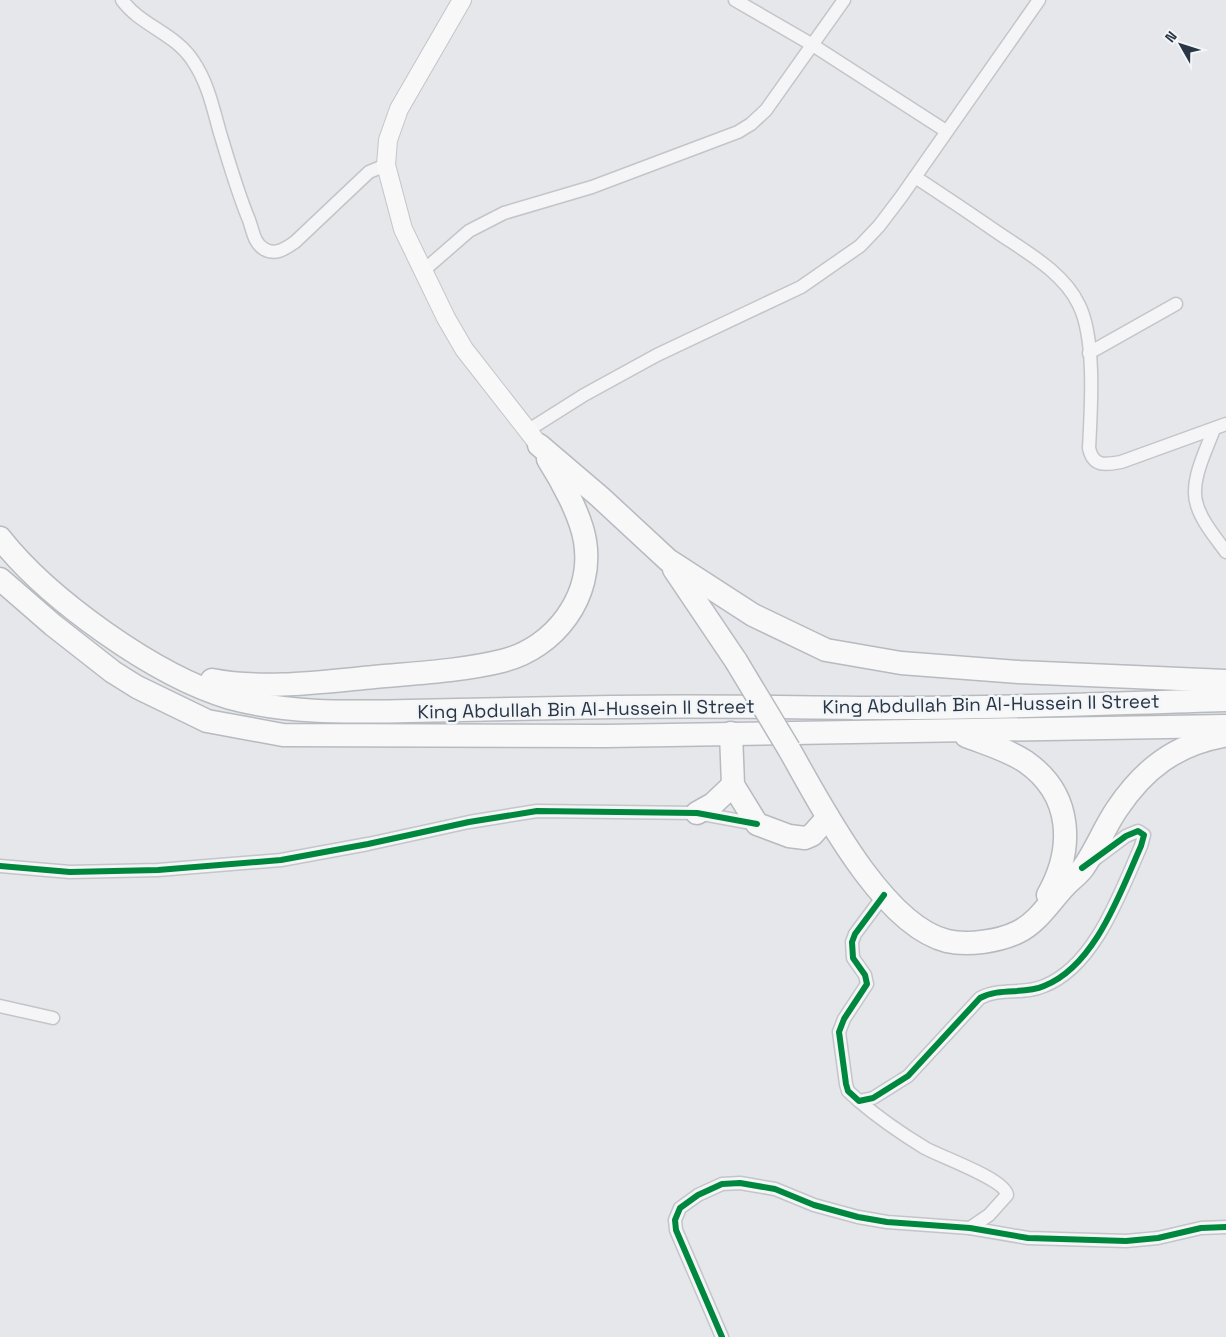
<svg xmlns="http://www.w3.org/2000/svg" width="1226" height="1337" viewBox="0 0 1226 1337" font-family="'Space Grotesk',sans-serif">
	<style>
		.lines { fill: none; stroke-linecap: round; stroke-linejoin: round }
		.street-casing { stroke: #c3c5c8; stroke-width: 15 }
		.secondary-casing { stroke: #c3c5c8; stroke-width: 20 }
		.highway-casing { stroke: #b7babf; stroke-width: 25 }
		.street { stroke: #f5f5f7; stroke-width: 12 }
		.secondary { stroke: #f8f8f8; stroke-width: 18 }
		.highway { stroke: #f8f8f8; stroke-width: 22 }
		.highway-bridge-casing { stroke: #b7babf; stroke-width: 25; stroke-linecap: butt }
		.highway-bridge { stroke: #f8f8f8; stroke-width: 22 }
		.cycleway-casing { stroke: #f3f6f9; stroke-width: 9 }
		.cycleway { stroke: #00873e; stroke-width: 6 }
		.labels { text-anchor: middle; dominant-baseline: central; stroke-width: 5; stroke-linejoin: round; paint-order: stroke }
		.street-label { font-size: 19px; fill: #2a3645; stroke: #f3f6f9 }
	</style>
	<rect width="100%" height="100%" fill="#e5e7ea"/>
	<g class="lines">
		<defs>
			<g id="street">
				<path d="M122,0C141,26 175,33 193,61C208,83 213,108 220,133C229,162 237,191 249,220C253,231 254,243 264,249C276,256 286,248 295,242L369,172L386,165"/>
				<path d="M735,0L811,44L946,131"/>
				<path d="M915,177C941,194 968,212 994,230C1024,251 1063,271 1079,305C1096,339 1091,410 1089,448C1093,467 1105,465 1121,462L1226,424"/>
				<path d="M423,271L469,231L504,213L592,187L738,132L751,124L766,110L844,0"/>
				<path d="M1089,353L1176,304"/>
				<path d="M1214,429C1206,451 1189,482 1197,505C1202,522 1216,538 1226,552"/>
				<path d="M527,431L584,395L657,355L801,287L860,246L879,226L901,197L1039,0"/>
				<path d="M0,866L70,872L158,870L281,860L368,844L469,822L537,811L697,813L757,824"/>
				<path d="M884,895L855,934L852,942L853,958L865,975L867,984L844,1019L839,1032L846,1084L848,1091L859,1101L873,1098L908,1076L980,998C1000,987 1024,995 1044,986C1095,966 1120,893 1141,846L1144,835L1138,831L1126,836L1094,860"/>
				<path d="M0,1006L53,1018"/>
				<path d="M859,1101C880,1119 902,1134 925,1148C941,1157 1005,1179 1007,1195L989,1215L970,1228"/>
				<path d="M722,1337L676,1230L675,1220L680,1208L698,1195L722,1184L740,1183L775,1189L814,1205L858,1217L887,1222L970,1228L1028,1238L1126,1241L1158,1238L1201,1228L1226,1227"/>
			</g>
			<path id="secondary" d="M462,0L399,109L388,140L386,165L403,229L446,318L464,349L539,445"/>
			<g id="highway">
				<path d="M539,445L600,497L668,560L753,615L826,650L901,663L1019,672L1226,681"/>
				<path d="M0,538C48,599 155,676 230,698C289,714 348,712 409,711C477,710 546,708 615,707C711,705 808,708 904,708C1011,708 1119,703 1226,700"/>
				<path d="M674,569L736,661"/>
				<path d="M0,579L53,625L113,672L137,687L207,721L283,735L606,736L1226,726"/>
				<path d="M212,680C265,690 321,682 374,677C417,673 461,671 502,661C555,648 594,596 585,541C581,516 562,481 548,459"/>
				<path d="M731,733L733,785L757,824L789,836L805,838L812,835L828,817"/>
				<path d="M966,736C987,744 1008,750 1026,762C1073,795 1074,849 1048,895"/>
				<path d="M789,749C821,805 882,925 947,941C968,946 1000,941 1018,932C1037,923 1050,902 1064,887C1070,880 1078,875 1083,868C1096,850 1104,828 1117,809C1144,769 1175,745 1223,736"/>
				<path d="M697,813L713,804L733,785"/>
			</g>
		</defs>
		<!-- street casing -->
		<use href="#street" class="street-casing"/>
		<!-- secondary casing -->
		<use href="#secondary" class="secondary-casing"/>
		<!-- highway casing -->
		<use href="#highway" class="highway-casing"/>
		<!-- street -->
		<use href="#street" class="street"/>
		<!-- secondary -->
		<use href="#secondary" class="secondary"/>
		<!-- highway -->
		<use href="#highway" class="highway"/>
		<defs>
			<path id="highway-bridge" d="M736,661L789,749"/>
		</defs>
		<!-- highway-bridge casing -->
		<use href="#highway-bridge" class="highway-bridge-casing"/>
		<!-- highway-bridge -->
		<use href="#highway-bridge" class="highway-bridge"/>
		<defs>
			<g id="cycleway">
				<path d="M0,866L70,872L158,870L281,860L368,844L469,822L537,811L697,813L757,824"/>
				<path d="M884,895L855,934L852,942L853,958L865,975L867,984L844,1019L839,1032L846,1084L848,1091L859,1101L873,1098L908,1076L980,998C1000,987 1024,995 1044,986C1095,966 1120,893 1141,846L1144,835L1138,831L1126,836L1082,868"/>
				<path d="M722,1337L676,1230L675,1220L680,1208L698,1195L722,1184L740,1183L775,1189L814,1205L858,1217L887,1222L970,1228L1028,1238L1126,1241L1158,1238L1201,1228L1226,1227"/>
			</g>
		</defs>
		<!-- cycleway casing -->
		<use href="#cycleway" class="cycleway-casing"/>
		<!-- cycleway -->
		<use href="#cycleway" class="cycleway"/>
	</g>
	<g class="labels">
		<!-- street labels -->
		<g class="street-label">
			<text transform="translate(991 704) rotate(-1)">King Abdullah Bin Al-Hussein II Street</text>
			<text transform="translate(586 709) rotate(-1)">King Abdullah Bin Al-Hussein II Street</text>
		</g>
	</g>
	<!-- north arrow -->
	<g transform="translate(1181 45) rotate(309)" stroke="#f3f6f9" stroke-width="4" paint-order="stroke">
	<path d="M0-4L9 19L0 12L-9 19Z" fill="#2a3645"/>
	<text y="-8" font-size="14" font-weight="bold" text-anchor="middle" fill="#2a3645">N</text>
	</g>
</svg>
